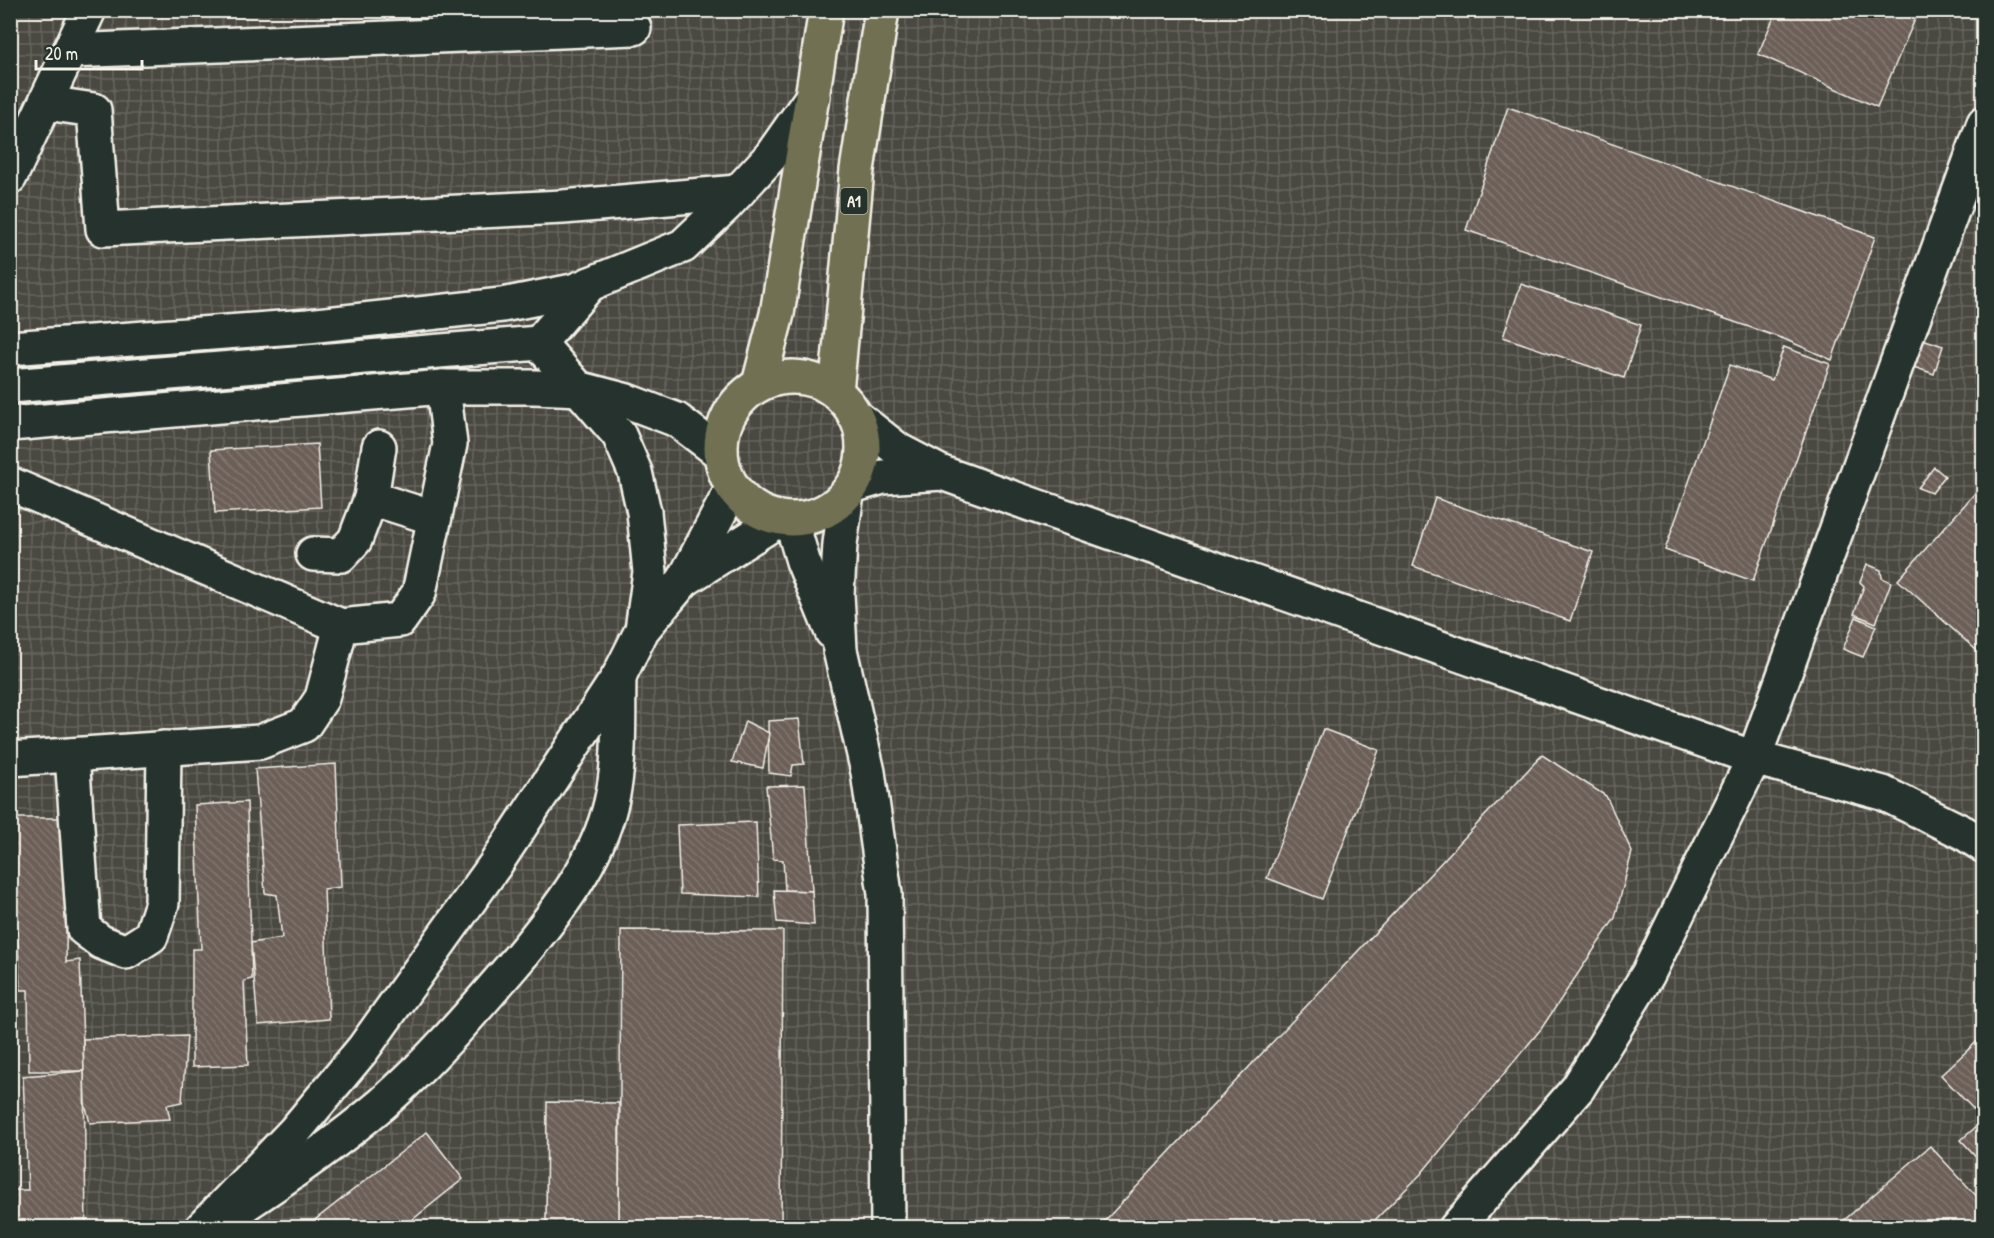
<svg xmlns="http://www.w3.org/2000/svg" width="1994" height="1238" viewBox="0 0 1994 1238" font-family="'Patrick Hand',sans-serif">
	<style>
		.industrial { fill: url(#industrial-grid) }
		.building { fill: url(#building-back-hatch); stroke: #f4f1e8; stroke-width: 1.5 }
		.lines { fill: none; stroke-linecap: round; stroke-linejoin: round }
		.minor-casing { stroke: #f4f1e8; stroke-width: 38 }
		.highway-casing { stroke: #f4f1e8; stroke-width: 38 }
		.minor { stroke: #26332d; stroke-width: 33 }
		.highway { stroke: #716f52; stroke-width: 33 }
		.labels { text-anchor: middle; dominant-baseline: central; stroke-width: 6; stroke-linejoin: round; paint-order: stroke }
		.shield { fill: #26332d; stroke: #b6b8b0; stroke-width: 1.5 }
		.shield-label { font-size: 16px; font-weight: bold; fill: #f4f1e8 }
	</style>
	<defs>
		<pattern id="industrial-grid" width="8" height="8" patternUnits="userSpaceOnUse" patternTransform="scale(1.5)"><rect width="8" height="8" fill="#4a4943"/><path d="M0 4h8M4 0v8" fill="none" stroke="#65645e"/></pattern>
		<pattern id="building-back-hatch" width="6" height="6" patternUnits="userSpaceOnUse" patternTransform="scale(1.5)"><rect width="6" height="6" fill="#6c5f59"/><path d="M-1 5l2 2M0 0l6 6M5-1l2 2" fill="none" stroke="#827671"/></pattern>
	</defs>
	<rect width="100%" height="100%" fill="#3b403a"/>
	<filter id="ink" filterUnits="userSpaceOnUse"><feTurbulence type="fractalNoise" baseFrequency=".0167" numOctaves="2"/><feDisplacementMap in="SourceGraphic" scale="12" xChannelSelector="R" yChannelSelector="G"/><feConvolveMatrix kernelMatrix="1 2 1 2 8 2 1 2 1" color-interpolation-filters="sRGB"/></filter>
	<g filter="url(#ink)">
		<!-- industrial -->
		<rect class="industrial" x="11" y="11" width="1972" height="1216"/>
		<!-- building -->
		<g class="building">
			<path d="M1777,10H1919L1877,107L1758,54Z"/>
			<path d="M1508,107L1875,237L1832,360L1784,339L1466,230Z"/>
			<path d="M1521,284L1641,325L1624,378L1503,337Z"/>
			<path d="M1914,336L1943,346L1934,374L1905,364Z"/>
			<path d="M1784,347L1830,364L1753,581L1665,550L1730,365L1772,380Z"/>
			<path d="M317,444L321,507L215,513L211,450Z"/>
			<path d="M1934,467L1945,476L1932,493L1918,488Z"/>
			<path d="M1984,483V657L1898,580Z"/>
			<path d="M1435,498L1593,552L1570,621L1413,566Z"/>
			<path d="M1867,564L1881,570L1882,578L1891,582L1876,623L1854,614L1864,586L1860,582Z"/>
			<path d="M1856,617L1876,626L1863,657L1843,649Z"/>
			<path d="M799,719L804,764L793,765L791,776L769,773L768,721Z"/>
			<path d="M745,721L769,733L763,768L732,762Z"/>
			<path d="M1323,729L1379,750L1322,899L1267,878Z"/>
			<path d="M1542,755L1606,796L1632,852L1615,918L1541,1029L1420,1175L1367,1228H1098Z"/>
			<path d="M336,764L341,887L324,889L329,1019L258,1025L251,943L282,938L277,895L265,893L255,769Z"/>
			<path d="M805,785L812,891L785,890L783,860L773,859L766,786Z"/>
			<path d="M247,802L252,979L244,981L248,1065L192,1067V949H201L195,805Z"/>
			<path d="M12,818H67L66,962L80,960L84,1071H29L28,990H20Z"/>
			<path d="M756,822L759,897L680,894L677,825Z"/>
			<path d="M774,890L812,891L814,925L777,922Z"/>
			<path d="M621,930L783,931L781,1228H619Z"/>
			<path d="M1984,1035V1105L1976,1112L1941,1075Z"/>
			<path d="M187,1036L182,1102L167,1105L170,1119L90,1123L85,1104L83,1039Z"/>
			<path d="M84,1071L86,1228H10V1190H28L23,1076Z"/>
			<path d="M547,1102L619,1103V1228H546Z"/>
			<path d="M1984,1120V1165L1961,1140Z"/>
			<path d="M427,1132L463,1179L402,1228H321L315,1220Z"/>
			<path d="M1930,1146L1984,1204V1228H1835Z"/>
		</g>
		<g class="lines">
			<defs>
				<g id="minor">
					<path d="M70,51L634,28"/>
					<path d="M46,103L94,110L103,229L563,207L738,192"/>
					<path d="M10,177L89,10"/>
					<path d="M539,343L590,284"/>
					<path d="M10,348L308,326L502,305L573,291L683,246L726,205L771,156L813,96"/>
					<path d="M10,386L539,343L619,435L635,472L644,512L650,572L642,630"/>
					<path d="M855,416L898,450L942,473L1754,758L1883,793L1964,833L1984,846"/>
					<path d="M10,424L443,387H534L581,389L627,401L677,420L719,452"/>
					<path d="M10,484L341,626"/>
					<path d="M852,486L883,477L942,473"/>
					<path d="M732,489L684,580L780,519"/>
					<path d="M847,493L840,544L837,594L840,650L868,772L885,894L888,1228"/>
					<path d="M371,498L379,447"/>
					<path d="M791,520L803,561L832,632"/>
					<path d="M313,554L341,555L355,540L371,498L434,518"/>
					<path d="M72,755L84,929L101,942L126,952L151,936L162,903L164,748"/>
					<path d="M10,759L260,742L304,725L322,698L341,626L400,620L419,593L450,444L443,387"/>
					<path d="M235,1211C286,1178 336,1143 382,1104C432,1060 476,1008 519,958C557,912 597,862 611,803C621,762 618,717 619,676"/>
					<path d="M202,1228L294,1132L363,1049L495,865L619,676L642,630L684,580"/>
					<path d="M1456,1228L1578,1088L1648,974L1754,758L1984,123"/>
				</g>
				<g id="highway">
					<circle cx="792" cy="448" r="71"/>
					<path d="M759,384L777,314L826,10"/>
					<path d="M836,392L857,170L882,10"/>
				</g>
			</defs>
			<!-- minor casing -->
			<use href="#minor" class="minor-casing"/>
			<!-- highway casing -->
			<use href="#highway" class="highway-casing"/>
			<!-- minor -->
			<use href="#minor" class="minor"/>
			<!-- highway -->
			<use href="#highway" class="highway"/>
		</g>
	</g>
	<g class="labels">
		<!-- shield labels -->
		<rect class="shield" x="840.5" y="188" width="27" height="26" rx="4.5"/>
		<g class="shield-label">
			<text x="854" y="201">A1</text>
		</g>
	</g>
	<!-- margin -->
	<rect width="1994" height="1238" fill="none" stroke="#26332d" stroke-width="36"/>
	<rect x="18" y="18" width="1958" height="1202" fill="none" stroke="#f4f1e8" stroke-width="2" filter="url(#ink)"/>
	<!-- scale -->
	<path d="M36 60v9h106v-9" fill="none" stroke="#f4f1e8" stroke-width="3"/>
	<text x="45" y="60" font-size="18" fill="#f4f1e8" stroke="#26332d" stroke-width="4.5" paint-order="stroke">20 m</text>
</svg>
